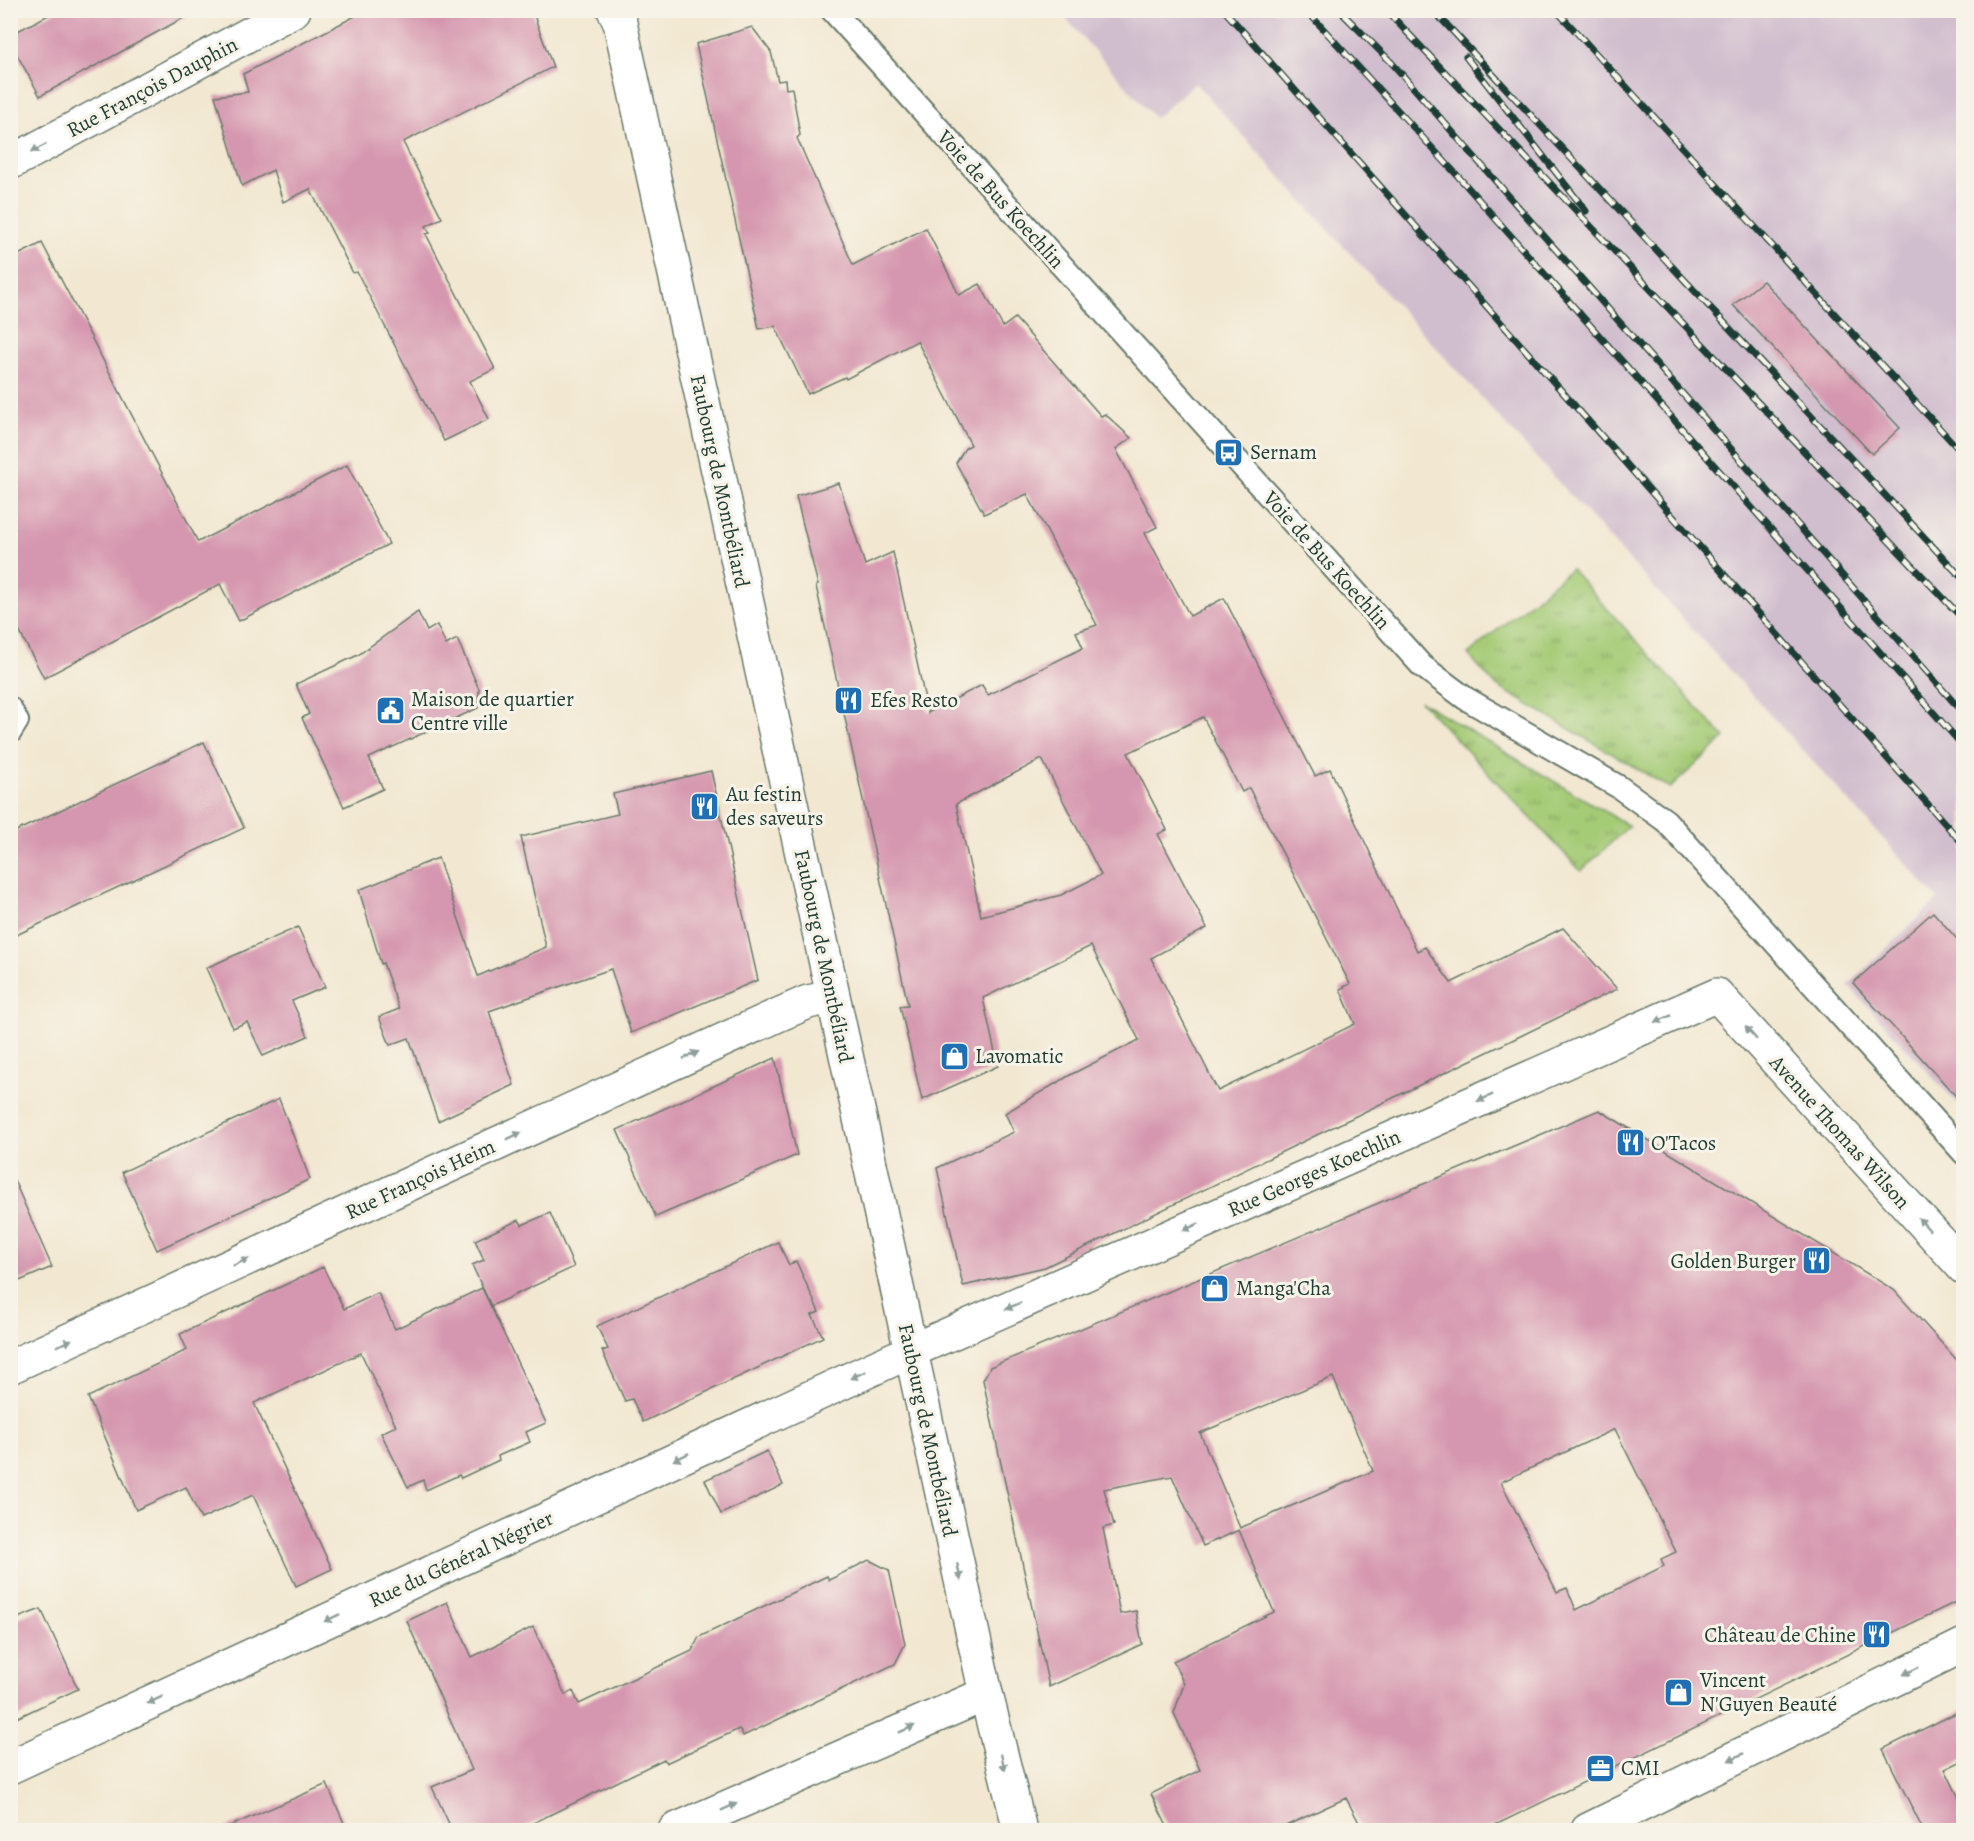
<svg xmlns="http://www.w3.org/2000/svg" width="1974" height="1841" viewBox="0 0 1974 1841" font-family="Alegreya,serif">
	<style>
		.industrial { fill: #d0bdcd }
		.grass { fill: url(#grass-tufts); stroke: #628455; stroke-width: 1.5 }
		.building { fill: #d597af; fill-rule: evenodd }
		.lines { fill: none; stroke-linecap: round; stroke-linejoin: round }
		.service-casing { stroke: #69796b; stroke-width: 26 }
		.minor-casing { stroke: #69796b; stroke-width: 36 }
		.tertiary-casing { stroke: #69796b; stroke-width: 36 }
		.secondary-casing { stroke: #69796b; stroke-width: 36 }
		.service { stroke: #fff; stroke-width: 22 }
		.minor { stroke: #fff; stroke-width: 33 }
		.tertiary { stroke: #fff; stroke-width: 33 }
		.secondary { stroke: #fff; stroke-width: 33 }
		.rail-casing { stroke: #1f3d34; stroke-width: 7 }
		.rail { stroke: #f7f3e8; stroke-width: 4.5; stroke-dasharray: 14; stroke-linecap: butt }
		.oneway { fill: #8f9e9a }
		.labels { text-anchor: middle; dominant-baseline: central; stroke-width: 6; stroke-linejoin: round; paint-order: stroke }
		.street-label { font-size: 21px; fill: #1f3d34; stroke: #f7f3e8 }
		.poi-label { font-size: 21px; fill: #1f3d34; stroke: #f7f3e8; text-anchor: start }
	</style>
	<defs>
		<pattern id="grass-tufts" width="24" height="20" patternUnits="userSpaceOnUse" patternTransform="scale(1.5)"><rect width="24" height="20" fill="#a4cb76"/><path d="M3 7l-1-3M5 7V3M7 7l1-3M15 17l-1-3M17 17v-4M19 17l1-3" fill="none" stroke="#85a662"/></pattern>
	</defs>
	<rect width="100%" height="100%" fill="#f7f3e8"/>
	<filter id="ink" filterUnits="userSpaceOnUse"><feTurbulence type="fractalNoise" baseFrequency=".0167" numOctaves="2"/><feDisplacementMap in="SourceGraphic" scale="12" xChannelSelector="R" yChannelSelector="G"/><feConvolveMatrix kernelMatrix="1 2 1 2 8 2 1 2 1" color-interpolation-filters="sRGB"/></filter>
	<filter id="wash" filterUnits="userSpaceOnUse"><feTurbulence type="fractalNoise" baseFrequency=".008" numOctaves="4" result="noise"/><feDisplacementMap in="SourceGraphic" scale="24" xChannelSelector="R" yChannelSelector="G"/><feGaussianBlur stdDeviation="1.35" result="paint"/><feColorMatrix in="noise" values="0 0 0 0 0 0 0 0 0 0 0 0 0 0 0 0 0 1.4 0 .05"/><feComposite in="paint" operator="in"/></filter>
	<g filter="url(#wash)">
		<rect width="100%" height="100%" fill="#f2e8d2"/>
		<!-- industrial -->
		<path class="industrial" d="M1059,11H1963V1110L1848,985L1938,899L1195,83L1155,118Z"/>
		<!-- grass -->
		<g class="grass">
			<path d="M1571,569L1725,738L1670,788L1495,685L1468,654Z"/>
			<path d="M1420,701L1629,826L1581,871Z"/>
		</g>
		<g id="blocks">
			<!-- building -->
			<g class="building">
				<path d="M58,10H198L40,96L10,42V35Z"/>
				<path d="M367,10H532L553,67L403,142L442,218L426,226L430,233L426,234L495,369L470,381L489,419L444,441L357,272L353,273L310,189L283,202L273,170L242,186L215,96L248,92L243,74Z"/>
				<path d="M752,27L771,52L778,81L785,80L786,89L792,88L800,135L797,138L853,265L926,228L959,295L980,284L1003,327L1015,318L1101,416L1105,414L1131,438L1116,449L1157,527L1145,533L1190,616L1224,598L1315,776L1330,769L1417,951L1425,947L1451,983L1563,928L1617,989L1045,1267L963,1286L937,1168L1014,1132L1005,1113L1072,1074L1139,1040L1091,946L983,998L998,1066L922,1100L900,1006L908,1005L816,586L818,585L796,496L839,483L865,565L893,552L928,713L982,685L988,695L1083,648L1076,632L1097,625L1027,494L984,514L956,463L965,448L971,445L917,341L846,379L845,377L808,394L775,326L759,329L696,44ZM1203,717L1242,792L1249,788L1350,984L1340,989L1355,1024L1218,1091L1151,958L1207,928L1158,834L1167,830L1128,753ZM1042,759L1101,875L1061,895L981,916L956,804Z"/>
				<path d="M42,243L198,542L347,465L389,544L239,621L220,584L44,678L10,614V259Z"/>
				<path d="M1763,281L1900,428L1872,454L1733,305Z"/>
				<path d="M418,612L427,631L437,625L446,645L457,639L479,689L478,708L369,758L383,789L344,807L302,718L309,714L296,684L358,655Z"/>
				<path d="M204,742L244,828L10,938V834Z"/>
				<path d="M711,771L758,980L631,1033L611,969L489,1011L514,1085L438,1121L409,1038L390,1045L379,1017L399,1009L383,963L381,964L359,890L438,858L478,976L546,947L521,837L618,814L613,794Z"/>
				<path d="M1933,912L1964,947V1105L1853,983Z"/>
				<path d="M298,927L325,987L292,1001L308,1036L263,1056L247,1022L233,1028L206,968Z"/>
				<path d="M775,1058L797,1155L656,1217L617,1130Z"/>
				<path d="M279,1099L310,1179L157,1250L122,1172Z"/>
				<path d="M1599,1110L1894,1290L1964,1368V1598L1485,1830H1363L1346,1798L1277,1830H1169L1151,1794L1200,1770L1174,1713L1184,1684L1173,1661L1274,1612L1239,1530L1203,1546L1172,1476L1104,1489L1114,1525L1103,1528L1120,1614L1136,1611L1142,1644L1049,1687L983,1380L990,1367ZM1333,1377L1373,1471L1240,1528L1200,1433ZM1615,1429L1676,1552L1661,1559L1664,1566L1576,1610L1567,1588L1557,1592L1501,1482Z"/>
				<path d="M10,1171L52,1267L10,1285Z"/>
				<path d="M550,1213L574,1267L491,1306L472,1265L484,1260L475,1240L519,1220L522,1225Z"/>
				<path d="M778,1242L789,1265L796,1261L819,1312L812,1315L823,1337L643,1422L632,1399L625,1401L602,1351L608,1349L597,1326Z"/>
				<path d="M323,1267L344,1309L378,1293L395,1329L482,1288L546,1423L526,1432L530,1442L498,1456L499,1460L461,1478L459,1475L426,1490L423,1480L408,1487L381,1433L396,1426L361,1353L254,1403L332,1569L296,1586L253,1495L201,1519L186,1487L136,1510L88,1397L187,1350L180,1334Z"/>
				<path d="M767,1451L783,1485L721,1514L705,1480Z"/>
				<path d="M869,1560L889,1570L905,1644L895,1664L743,1736L739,1729L666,1763L664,1759L519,1830H452L432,1787L472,1770L407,1621L447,1602L472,1657L533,1627L565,1695L573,1691L579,1704L692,1651L699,1637L827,1576L829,1580Z"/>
				<path d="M41,1609L78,1689L10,1721V1621Z"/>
				<path d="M1964,1709V1760L1945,1769L1964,1808V1830H1923L1883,1749Z"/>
				<path d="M327,1784L347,1830H221Z"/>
			</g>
		</g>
	</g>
	<g filter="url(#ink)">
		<use href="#blocks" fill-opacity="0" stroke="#69796b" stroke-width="1.5"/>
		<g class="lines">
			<defs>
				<g id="service">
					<path d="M832,10L1422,666L1465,698L1619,787L1666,821L1964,1153"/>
					<path d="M10,709L17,721L10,732"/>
				</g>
				<g id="minor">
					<path d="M10,163L294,10"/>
					<path d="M10,1367L778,1015L808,1002L832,997"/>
					<path d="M10,1767L911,1351"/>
					<path d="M675,1830L986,1694"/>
					<path d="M1588,1830L1964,1645"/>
				</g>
				<path id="tertiary" d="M911,1351L1717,995L1964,1268"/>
				<path id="secondary" d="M614,10L620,23L986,1694L1020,1830"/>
			</defs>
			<!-- service casing -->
			<use href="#service" class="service-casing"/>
			<!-- minor casing -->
			<use href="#minor" class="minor-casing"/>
			<!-- tertiary casing -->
			<use href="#tertiary" class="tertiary-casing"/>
			<!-- secondary casing -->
			<use href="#secondary" class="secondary-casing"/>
			<!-- service -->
			<use href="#service" class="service"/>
			<!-- minor -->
			<use href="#minor" class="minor"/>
			<!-- tertiary -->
			<use href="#tertiary" class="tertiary"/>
			<!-- secondary -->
			<use href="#secondary" class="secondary"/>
			<defs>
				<g id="rail">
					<path d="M1224,10L1964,845"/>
					<path d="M1306,10L1456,174L1964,747"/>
					<path d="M1386,10L1964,620"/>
					<path d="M1433,10L1964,580"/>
					<path d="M1556,10L1964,455"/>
					<path d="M1344,15L1391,62L1964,714"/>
					<path d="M1466,57L1586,211"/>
				</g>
			</defs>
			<!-- rail casing -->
			<use href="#rail" class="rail-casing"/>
			<!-- rail -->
			<use href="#rail" class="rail"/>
		</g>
		<!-- one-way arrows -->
		<defs><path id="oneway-solid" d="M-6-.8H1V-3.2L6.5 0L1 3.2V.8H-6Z" transform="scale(1.5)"/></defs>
		<g class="oneway">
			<use href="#oneway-solid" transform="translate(39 148) rotate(152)"/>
			<use href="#oneway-solid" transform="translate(1663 1019) rotate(156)"/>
			<use href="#oneway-solid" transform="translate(1751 1033) rotate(-132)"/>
			<use href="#oneway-solid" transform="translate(691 1055) rotate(-25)"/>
			<use href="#oneway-solid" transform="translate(1485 1098) rotate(156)"/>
			<use href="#oneway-solid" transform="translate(514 1136) rotate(-25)"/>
			<use href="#oneway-solid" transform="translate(1924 1224) rotate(-132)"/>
			<use href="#oneway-solid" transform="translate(1191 1227) rotate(156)"/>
			<use href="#oneway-solid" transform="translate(241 1262) rotate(-25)"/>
			<use href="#oneway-solid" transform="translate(1013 1306) rotate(156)"/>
			<use href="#oneway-solid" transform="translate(64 1343) rotate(-25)"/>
			<use href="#oneway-solid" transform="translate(858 1375) rotate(155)"/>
			<use href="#oneway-solid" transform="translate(681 1457) rotate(155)"/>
			<use href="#oneway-solid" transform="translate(959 1572) rotate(78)"/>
			<use href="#oneway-solid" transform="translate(332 1618) rotate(155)"/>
			<use href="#oneway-solid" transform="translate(1911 1671) rotate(154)"/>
			<use href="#oneway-solid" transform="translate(155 1700) rotate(155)"/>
			<use href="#oneway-solid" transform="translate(907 1729) rotate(-24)"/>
			<use href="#oneway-solid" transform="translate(1736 1757) rotate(154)"/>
			<use href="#oneway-solid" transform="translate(1003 1762) rotate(76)"/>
			<use href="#oneway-solid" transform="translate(729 1807) rotate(-24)"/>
		</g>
	</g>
	<!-- icons -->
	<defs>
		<symbol id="bus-square" viewBox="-11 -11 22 22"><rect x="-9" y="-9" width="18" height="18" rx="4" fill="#1f6fb2" stroke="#f7f3e8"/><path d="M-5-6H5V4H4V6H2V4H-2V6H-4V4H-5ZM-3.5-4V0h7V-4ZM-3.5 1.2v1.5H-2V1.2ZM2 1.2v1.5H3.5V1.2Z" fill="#fff"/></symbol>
		<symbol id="restaurant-square" viewBox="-11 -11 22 22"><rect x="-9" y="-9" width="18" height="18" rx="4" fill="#1f6fb2" stroke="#f7f3e8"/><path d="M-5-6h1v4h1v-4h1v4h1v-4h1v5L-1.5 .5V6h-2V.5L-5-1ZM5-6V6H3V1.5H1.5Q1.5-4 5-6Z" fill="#fff"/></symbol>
		<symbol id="civic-square" viewBox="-11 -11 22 22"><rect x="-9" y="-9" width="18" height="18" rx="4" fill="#1f6fb2" stroke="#f7f3e8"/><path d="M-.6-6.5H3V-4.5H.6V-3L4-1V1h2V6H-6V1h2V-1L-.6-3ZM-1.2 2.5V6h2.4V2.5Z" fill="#fff"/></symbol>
		<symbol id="shop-square" viewBox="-11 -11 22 22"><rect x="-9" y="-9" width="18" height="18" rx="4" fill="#1f6fb2" stroke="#f7f3e8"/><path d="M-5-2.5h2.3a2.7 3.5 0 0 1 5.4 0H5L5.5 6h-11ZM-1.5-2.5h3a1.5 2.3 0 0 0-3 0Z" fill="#fff"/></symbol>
		<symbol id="office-square" viewBox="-11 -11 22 22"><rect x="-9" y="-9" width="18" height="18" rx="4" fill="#1f6fb2" stroke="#f7f3e8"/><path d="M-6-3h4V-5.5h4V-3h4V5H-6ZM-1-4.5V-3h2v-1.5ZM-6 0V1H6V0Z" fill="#fff"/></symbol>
	</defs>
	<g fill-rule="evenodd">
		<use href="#bus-square" x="1212" y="436" width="33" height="33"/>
		<use href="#restaurant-square" x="832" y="684" width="33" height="33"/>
		<use href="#civic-square" x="374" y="694" width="33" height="33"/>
		<use href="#restaurant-square" x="688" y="790" width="33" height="33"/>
		<use href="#shop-square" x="938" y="1040" width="33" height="33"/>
		<use href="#restaurant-square" x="1614" y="1126" width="33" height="33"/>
		<use href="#restaurant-square" x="1800" y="1244" width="33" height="33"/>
		<use href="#shop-square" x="1198" y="1272" width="33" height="33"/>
		<use href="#restaurant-square" x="1860" y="1618" width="33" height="33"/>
		<use href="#shop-square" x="1662" y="1676" width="33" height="33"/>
		<use href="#office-square" x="1584" y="1752" width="33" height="33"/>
	</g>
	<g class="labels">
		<!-- street labels -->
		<g class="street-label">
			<text transform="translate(152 87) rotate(-28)">Rue François Dauphin</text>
			<text transform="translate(1001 199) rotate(48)">Voie de Bus Koechlin</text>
			<text transform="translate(720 481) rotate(78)">Faubourg de Montbéliard</text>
			<text transform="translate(1327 560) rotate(48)">Voie de Bus Koechlin</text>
			<text transform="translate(824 956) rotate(78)">Faubourg de Montbéliard</text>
			<text transform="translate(1840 1132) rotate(48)">Avenue Thomas Wilson</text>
			<text transform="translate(1314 1173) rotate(-24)">Rue Georges Koechlin</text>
			<text transform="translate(420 1179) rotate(-25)">Rue François Heim</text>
			<text transform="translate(928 1430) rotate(78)">Faubourg de Montbéliard</text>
			<text transform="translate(461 1559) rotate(-25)">Rue du Général Négrier</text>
		</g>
		<!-- poi labels -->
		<g class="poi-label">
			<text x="1250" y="452">Sernam</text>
			<text x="411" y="699">Maison de quartier<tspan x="411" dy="24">Centre ville</tspan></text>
			<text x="870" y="700">Efes Resto</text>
			<text x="726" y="794">Au festin<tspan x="726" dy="24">des saveurs</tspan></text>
			<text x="975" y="1056">Lavomatic</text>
			<text x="1651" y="1143">O'Tacos</text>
			<text x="1796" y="1261" text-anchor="end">Golden Burger</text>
			<text x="1236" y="1288">Manga'Cha</text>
			<text x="1856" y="1635" text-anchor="end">Château de Chine</text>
			<text x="1700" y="1680">Vincent<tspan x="1700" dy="24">N'Guyen Beauté</tspan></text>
			<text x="1621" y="1768">CMI</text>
		</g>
	</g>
	<!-- margin -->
	<rect width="1974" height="1841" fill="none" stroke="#f7f3e8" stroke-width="36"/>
</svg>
